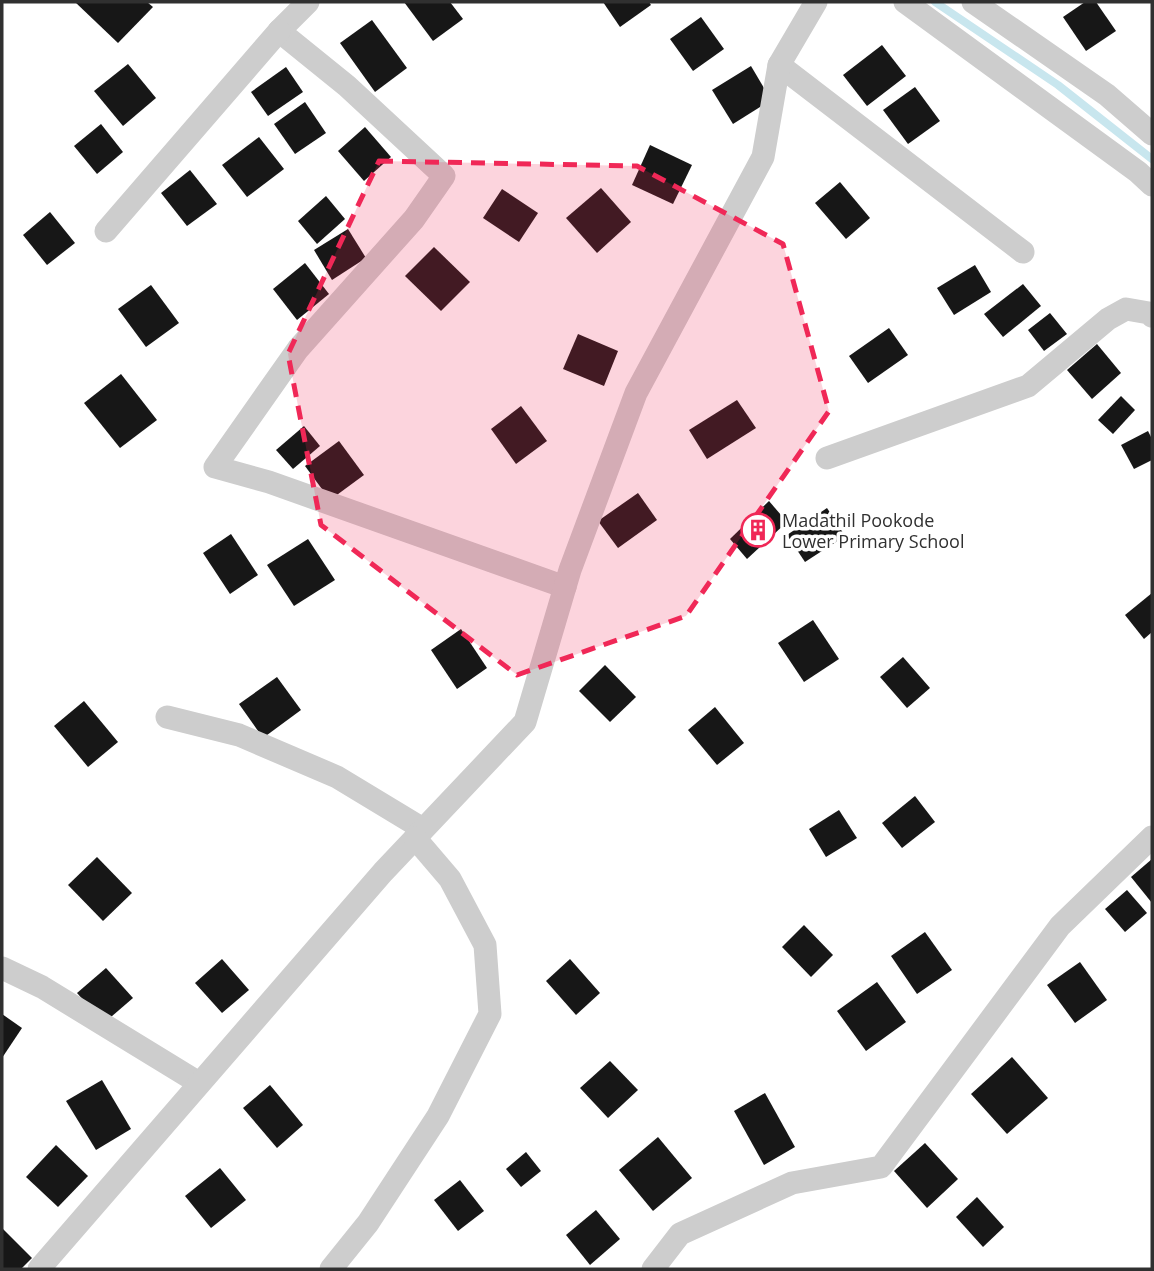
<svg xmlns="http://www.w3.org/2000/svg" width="1154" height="1271" viewBox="0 0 1154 1271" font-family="'Open Sans',sans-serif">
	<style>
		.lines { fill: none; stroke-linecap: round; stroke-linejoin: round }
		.stream { stroke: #c8e6ee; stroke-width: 8 }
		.building { fill: #171717 }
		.minor { stroke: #cdcdcd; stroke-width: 23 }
		.marked { fill: #f02857; fill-opacity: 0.2; stroke: #f02857; stroke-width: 5; stroke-dasharray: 14 9; stroke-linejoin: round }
		.labels { text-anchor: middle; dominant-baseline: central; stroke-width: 7; stroke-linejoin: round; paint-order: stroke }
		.poi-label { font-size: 18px; fill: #303030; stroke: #fff; text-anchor: start }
	</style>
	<rect width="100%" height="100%" fill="#fff"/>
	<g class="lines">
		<!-- stream -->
		<path class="stream" d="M935,2L1058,85L1152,159"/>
	</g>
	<!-- building -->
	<g class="building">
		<path d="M75,2H147L153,7L118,43Z"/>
		<path d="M404,2H450L463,19L433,41Z"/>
		<path d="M603,2H649L651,5L620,27Z"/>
		<path d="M1085,2H1096L1116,31L1086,51L1063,17Z"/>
		<path d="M701,17L724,49L693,71L670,39Z"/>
		<path d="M372,20L407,68L375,92L340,43Z"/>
		<path d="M882,45L906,76L867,106L843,75Z"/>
		<path d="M128,64L156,98L123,126L94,91Z"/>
		<path d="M751,66L771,100L733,124L712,90Z"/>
		<path d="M286,67L303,92L268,116L251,92Z"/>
		<path d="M915,87L940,121L908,144L883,110Z"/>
		<path d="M305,102L326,133L295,154L274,124Z"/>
		<path d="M101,124L123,152L97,174L74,146Z"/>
		<path d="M365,127L391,157L364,181L338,151Z"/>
		<path d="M259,137L284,169L247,197L222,165Z"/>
		<path d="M650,145L692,165L673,204L632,185Z"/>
		<path d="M190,170L217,204L187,226L161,193Z"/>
		<path d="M840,182L870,218L846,239L815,203Z"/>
		<path d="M601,188L631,222L597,253L566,218Z"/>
		<path d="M502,189L538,213L519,242L483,218Z"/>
		<path d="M326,196L345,219L317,244L298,221Z"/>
		<path d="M50,212L75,243L47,265L23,235Z"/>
		<path d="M348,229L366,258L332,280L314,250Z"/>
		<path d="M434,247L470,282L441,311L405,276Z"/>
		<path d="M305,263L329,294L297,320L273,289Z"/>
		<path d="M975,265L991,292L954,315L937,288Z"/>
		<path d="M1023,284L1041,306L1003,337L984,314Z"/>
		<path d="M151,285L179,323L146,347L118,309Z"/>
		<path d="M1050,313L1067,334L1044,351L1028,330Z"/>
		<path d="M889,328L908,355L868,383L849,356Z"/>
		<path d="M578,334L618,351L604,386L563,369Z"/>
		<path d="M1097,344L1121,373L1092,399L1067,370Z"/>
		<path d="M121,374L157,420L120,448L84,403Z"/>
		<path d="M1121,396L1135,410L1113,434L1098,420Z"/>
		<path d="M737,400L756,428L707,459L689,430Z"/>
		<path d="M521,406L547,441L516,464L491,429Z"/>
		<path d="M304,426L320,446L293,469L276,450Z"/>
		<path d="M1148,431L1152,439V460L1134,469L1121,445Z"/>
		<path d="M339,441L364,475L330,500L305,466Z"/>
		<path d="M638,493L657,520L618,548L598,521Z"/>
		<path d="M769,501L787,522L747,559L730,539Z"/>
		<path d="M827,508L845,536L805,562L787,535Z"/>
		<path d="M231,534L258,575L230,594L203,553Z"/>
		<path d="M308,539L335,580L294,606L267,565Z"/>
		<path d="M1152,593V632L1144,639L1125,615Z"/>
		<path d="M813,620L839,659L804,682L778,643Z"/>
		<path d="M461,629L487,668L457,689L431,650Z"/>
		<path d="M903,657L930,688L907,708L880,677Z"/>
		<path d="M605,665L636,697L610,722L579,691Z"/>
		<path d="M277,677L301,710L263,738L239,704Z"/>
		<path d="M84,701L118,742L88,767L54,726Z"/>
		<path d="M715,707L744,743L717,765L688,730Z"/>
		<path d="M915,796L935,822L902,848L882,823Z"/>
		<path d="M839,810L857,838L826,857L809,829Z"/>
		<path d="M97,857L132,893L103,921L68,885Z"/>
		<path d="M1152,859V903L1131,877Z"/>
		<path d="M1127,890L1147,913L1125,932L1105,909Z"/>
		<path d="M804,925L833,955L811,977L782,947Z"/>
		<path d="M925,932L952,970L917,994L891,956Z"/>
		<path d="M222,959L249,990L222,1013L195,983Z"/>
		<path d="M570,959L600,993L576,1015L546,981Z"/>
		<path d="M1080,962L1107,1000L1075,1023L1047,985Z"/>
		<path d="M106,968L133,998L104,1023L77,993Z"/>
		<path d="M877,982L906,1022L866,1051L837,1011Z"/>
		<path d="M2,1014L22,1028L2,1058Z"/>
		<path d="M1012,1057L1048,1098L1007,1134L971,1094Z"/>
		<path d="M610,1061L638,1090L608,1118L580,1088Z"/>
		<path d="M102,1080L131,1129L96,1150L66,1101Z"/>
		<path d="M270,1085L303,1125L277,1148L243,1108Z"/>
		<path d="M765,1093L795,1147L764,1165L734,1111Z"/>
		<path d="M658,1137L692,1178L653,1211L619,1170Z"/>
		<path d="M925,1143L958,1179L927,1208L894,1171Z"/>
		<path d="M56,1145L88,1176L58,1207L26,1177Z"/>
		<path d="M526,1152L541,1171L521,1187L506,1169Z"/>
		<path d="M220,1168L246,1200L211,1228L185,1196Z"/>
		<path d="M460,1180L484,1211L458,1231L434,1200Z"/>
		<path d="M977,1197L1004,1227L983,1247L956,1217Z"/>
		<path d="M596,1210L620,1239L590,1265L566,1235Z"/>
		<path d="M2,1228L32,1258L21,1269H2Z"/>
	</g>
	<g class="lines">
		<!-- minor -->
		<g class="minor">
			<path d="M308,2L279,31L347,86L444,176L414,219L298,349L215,467L269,482L565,587"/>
			<path d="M905,2L1138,172L1152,185"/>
			<path d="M973,2L1107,95L1152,134"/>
			<path d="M779,65L1023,252"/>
			<path d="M106,231L279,31"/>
			<path d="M827,458L1028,386L1108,319L1126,309L1149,313L1152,316"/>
			<path d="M167,717L239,735L337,777L423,829"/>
			<path d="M2,968L42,987L199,1083"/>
			<path d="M39,1269L383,872L525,722L570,570L636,393L763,157L779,65L816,2"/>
			<path d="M331,1269L368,1223L438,1116L490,1014L485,945L450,879L415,838"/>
			<path d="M653,1269L680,1234L792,1183L881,1167L1060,926L1152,837"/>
		</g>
	</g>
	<!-- marked area -->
	<path class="marked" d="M379,161L637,166L783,244L829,411L686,616L517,675L321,525L288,354Z"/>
	<!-- icons -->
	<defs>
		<symbol id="building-ring" viewBox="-11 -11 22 22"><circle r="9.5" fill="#fff" stroke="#f02857" stroke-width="1.5"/><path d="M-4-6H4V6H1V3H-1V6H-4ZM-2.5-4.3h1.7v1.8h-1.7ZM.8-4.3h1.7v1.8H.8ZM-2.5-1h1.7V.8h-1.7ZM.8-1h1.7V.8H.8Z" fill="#f02857"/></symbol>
	</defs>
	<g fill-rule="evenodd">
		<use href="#building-ring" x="739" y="511" width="38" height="38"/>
	</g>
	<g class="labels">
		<!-- poi labels -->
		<g class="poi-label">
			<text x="782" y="520">Madathil Pookode<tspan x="782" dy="21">Lower Primary School</tspan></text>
		</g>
	</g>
	<!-- border -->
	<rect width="1154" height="1271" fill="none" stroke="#303030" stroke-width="7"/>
</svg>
